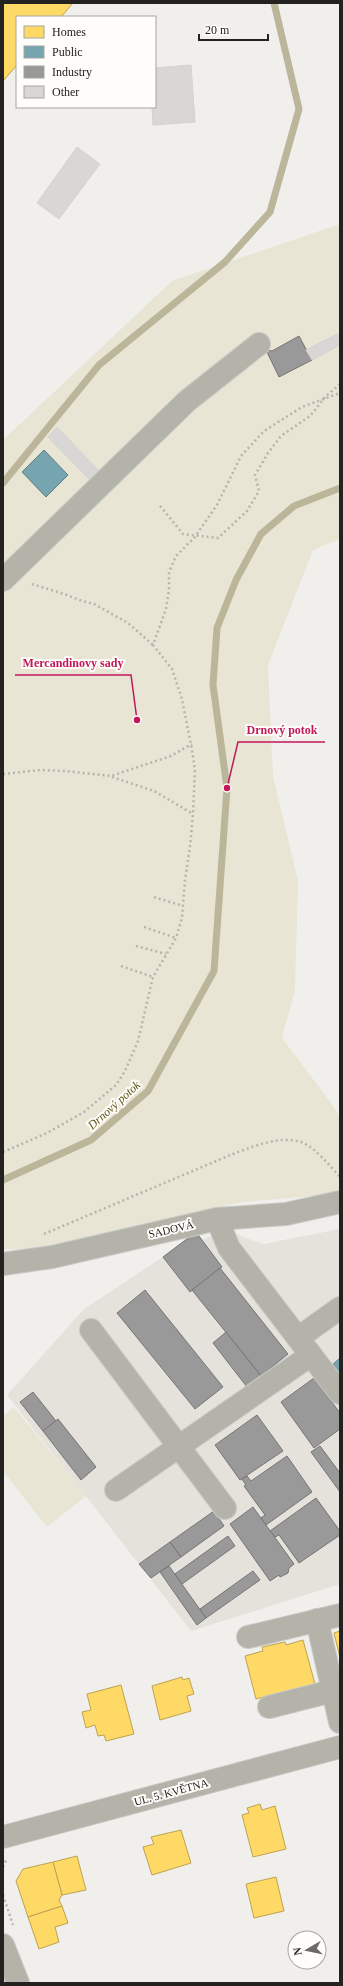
<svg xmlns="http://www.w3.org/2000/svg" width="343" height="1986" viewBox="0 0 343 1986" font-family="'Times New Roman',serif">
	<style>
		.built { fill: #e4e2da }
		.green { fill: #e8e5d5 }
		.homes { fill: #ffd966; stroke: #bda251 }
		.public { fill: #76a5af; stroke: #5d7e84 }
		.industry { fill: #999; stroke: #767575 }
		.lines { fill: none; stroke-linecap: round; stroke-linejoin: round }
		.stream { stroke: #bbb59a; stroke-width: 7 }
		.building { fill: #d8d7d6; stroke: #d4d2d2 }
		.minor-casing { stroke: #cacac8; stroke-width: 24 }
		.path { stroke: #b5b4ae; stroke-width: 2.5; stroke-dasharray: 2 3; stroke-linecap: butt }
		.minor { stroke: #b4b3aa; stroke-width: 22 }
		.path-bridge { stroke: #b5b4ae; stroke-width: 2.5; stroke-dasharray: 2 3; stroke-linecap: butt }
		.labels { text-anchor: middle; dominant-baseline: central; stroke-width: 4; stroke-linejoin: round; paint-order: stroke }
		.street-label { font-size: 11px; fill: #232221; stroke: #fefdf9 }
		.water-label { font-size: 12px; font-style: italic; fill: #615414; stroke: #fefdf9 }
		.leader { fill: none; stroke: #c2185b; stroke-width: 1.5 }
		.callout-dot { fill: #c2185b; stroke: #fefdf9; stroke-width: 1.5 }
		.callout-label { font-size: 12px; text-anchor: middle; font-weight: bold; fill: #c2185b; stroke: #fefdf9; stroke-width: 4; stroke-linejoin: round; paint-order: stroke }
	</style>
	<rect width="100%" height="100%" fill="#f0efec"/>
	<!-- built -->
	<path class="built" d="M231,1228L233,1233L263,1244L340,1229V1584L191,1631L7,1395L84,1309L163,1257L196,1232L202,1240Z"/>
	<!-- green -->
	<g class="green">
		<path d="M340,224V539L313,550L268,665L273,776L298,881L295,990L282,1038L332,1104L340,1118V1194L242,1202L29,1250L3,1249V440L172,281Z"/>
		<path d="M14,1407L86,1496L47,1527L3,1471V1416Z"/>
	</g>
	<!-- homes -->
	<g class="homes">
		<path d="M3,3H73L61,17H17V65L3,81Z"/>
		<path d="M340,1631V1658L334,1633Z"/>
		<path d="M303,1640L315,1684L256,1699L245,1656L263,1651L262,1647L285,1642L286,1645Z"/>
		<path d="M182,1677L183,1680L189,1678L194,1694L187,1696L191,1711L160,1720L152,1686Z"/>
		<path d="M121,1685L134,1734L106,1741L104,1735L98,1736L95,1725L86,1728L82,1712L91,1710L87,1694Z"/>
		<path d="M260,1804L262,1810L275,1806L286,1849L253,1857L242,1815L249,1813L247,1808Z"/>
		<path d="M181,1830L191,1863L152,1875L143,1847L154,1844L151,1837Z"/>
		<path d="M77,1856L86,1890L62,1895L53,1862Z"/>
		<path d="M53,1862L62,1895L59,1900L62,1906L28,1917L16,1881L23,1869Z"/>
		<path d="M276,1877L284,1911L254,1918L246,1884Z"/>
		<path d="M62,1906L68,1923L55,1927L59,1942L39,1949L28,1917Z"/>
	</g>
	<!-- public -->
	<g class="public">
		<path d="M44,450L68,475L46,497L22,472Z"/>
		<path d="M340,1358V1379L331,1366Z"/>
	</g>
	<!-- industry -->
	<g class="industry">
		<path d="M299,336L312,360L279,377L266,350L272,351Z"/>
		<path d="M196,1232L222,1267L190,1292L163,1257Z"/>
		<path d="M220,1268L288,1354L261,1376L192,1290Z"/>
		<path d="M145,1290L223,1387L195,1409L117,1313Z"/>
		<path d="M226,1332L261,1376L247,1387L213,1343Z"/>
		<path d="M314,1378L340,1413V1429L314,1448L281,1402Z"/>
		<path d="M33,1392L56,1421L43,1431L20,1402Z"/>
		<path d="M257,1415L283,1451L240,1480L215,1445Z"/>
		<path d="M58,1419L96,1467L81,1480L43,1431Z"/>
		<path d="M320,1446L340,1473V1492L311,1452Z"/>
		<path d="M287,1456L312,1492L266,1525L261,1518L265,1515L244,1486L246,1485L242,1479L247,1476L251,1481Z"/>
		<path d="M316,1498L340,1531V1535L299,1563L279,1535L275,1537L270,1531Z"/>
		<path d="M253,1507L294,1564L289,1568L288,1573L280,1577L279,1575L270,1581L230,1524Z"/>
		<path d="M214,1511L224,1526L181,1557L170,1542Z"/>
		<path d="M228,1536L235,1546L182,1584L175,1574Z"/>
		<path d="M170,1542L181,1557L151,1578L139,1564Z"/>
		<path d="M169,1566L206,1618L197,1625L160,1572Z"/>
		<path d="M253,1571L260,1580L206,1618L200,1609Z"/>
	</g>
	<g class="lines">
		<!-- stream -->
		<g class="stream">
			<path d="M3,483L99,365L225,262L270,212L299,109L274,3"/>
			<path d="M3,1180L91,1140L148,1091L214,971L227,788L213,685L217,628L236,580L261,534L294,506L340,488"/>
		</g>
	</g>
	<!-- building -->
	<g class="building">
		<path d="M191,65L195,122L153,125L152,107H155V68Z"/>
		<path d="M77,147L100,164L59,219L37,203Z"/>
		<path d="M340,333V345L312,360L306,350Z"/>
		<path d="M57,427L98,470L89,479L48,437Z"/>
	</g>
	<g class="lines">
		<defs>
			<g id="minor">
				<path d="M3,580L187,401L259,344"/>
				<path d="M217,1219L229,1248L340,1393"/>
				<path d="M3,1264L52,1257L217,1219L286,1214L340,1202"/>
				<path d="M91,1330L225,1508"/>
				<path d="M298,1338L340,1308"/>
				<path d="M116,1490L311,1355"/>
				<path d="M317,1620L340,1722"/>
				<path d="M248,1637L340,1615"/>
				<path d="M269,1707L340,1689"/>
				<path d="M3,1837L340,1747"/>
				<path d="M3,1945L18,1983"/>
			</g>
		</defs>
		<!-- minor casing -->
		<use href="#minor" class="minor-casing"/>
		<!-- path -->
		<g class="path">
			<path d="M32,584L64,594L82,601L94,604L128,623L153,645"/>
			<path d="M3,774L40,770L65,771L111,776L171,756L192,744"/>
			<path d="M112,777L154,791L193,814"/>
			<path d="M154,897L183,906"/>
			<path d="M144,927L176,938"/>
			<path d="M136,946L166,954"/>
			<path d="M121,966L153,977"/>
			<path d="M3,1152L47,1133L84,1112L116,1085L125,1071L138,1041L153,977L176,938L182,918L185,880L190,847L193,814L195,770L192,750L182,699L172,669L153,645L166,609L169,590V572L176,556L194,538L217,505L241,456L264,431L302,407L340,393"/>
			<path d="M44,1234L228,1156C249,1148 278,1135 301,1142C315,1147 330,1166 340,1177"/>
			<path d="M3,1867L7,1858"/>
			<path d="M3,1895L13,1925"/>
		</g>
		<!-- minor -->
		<use href="#minor" class="minor"/>
		<!-- path-bridge -->
		<path class="path-bridge" d="M160,506L183,534L218,538L247,511L259,491L255,475L268,453L281,436L310,416L326,396L340,384"/>
	</g>
	<g class="labels">
		<!-- street labels -->
		<g class="street-label">
			<text transform="translate(171 1229) rotate(-13)">SADOVÁ</text>
			<text transform="translate(171 1792) rotate(-15)">UL. 5. KVĚTNA</text>
		</g>
		<!-- water labels -->
		<g class="water-label">
			<text transform="translate(114 1105) rotate(-42)">Drnový potok</text>
		</g>
	</g>
	<!-- callouts -->
	<path class="leader" d="M137 720L131 675H15M227 788L238 742H325"/>
	<g class="callout-dot">
		<circle cx="137" cy="720" r="4"/>
		<circle cx="227" cy="788" r="4"/>
	</g>
	<g class="callout-label">
		<text x="73" y="667">Mercandinovy sady</text>
		<text x="282" y="734">Drnový potok</text>
	</g>
	<!-- border -->
	<rect width="343" height="1986" fill="none" stroke="#232221" stroke-width="8"/>
	<!-- legend -->
	<rect x="16" y="16" width="140" height="92" fill="#fefdf9" stroke="#a6a5a3"/>
	<rect x="24" y="26" width="20" height="12" fill="#ffd966" stroke="#a6a5a3"/>
	<text x="52" y="36" font-size="12" fill="#232221">Homes</text>
	<rect x="24" y="46" width="20" height="12" fill="#76a5af" stroke="#a6a5a3"/>
	<text x="52" y="56" font-size="12" fill="#232221">Public</text>
	<rect x="24" y="66" width="20" height="12" fill="#999999" stroke="#a6a5a3"/>
	<text x="52" y="76" font-size="12" fill="#232221">Industry</text>
	<rect x="24" y="86" width="20" height="12" fill="#d8d7d6" stroke="#a6a5a3"/>
	<text x="52" y="96" font-size="12" fill="#232221">Other</text>
	<!-- north arrow -->
	<g transform="translate(307 1950) rotate(261)"><circle r="19" fill="#fefdf9" stroke="#a6a5a3"/>
	<path d="M0-3L7 15L0 10L-7 15Z" fill="#6b6a68"/>
	<text y="-6" font-size="11" font-weight="bold" text-anchor="middle" fill="#232221">N</text>
	</g>
	<!-- scale -->
	<path d="M199 34v6h69v-6" fill="none" stroke="#232221" stroke-width="2"/>
	<text x="205" y="34" font-size="12" fill="#232221" stroke="#fefdf9" stroke-width="3" paint-order="stroke">20 m</text>
</svg>
